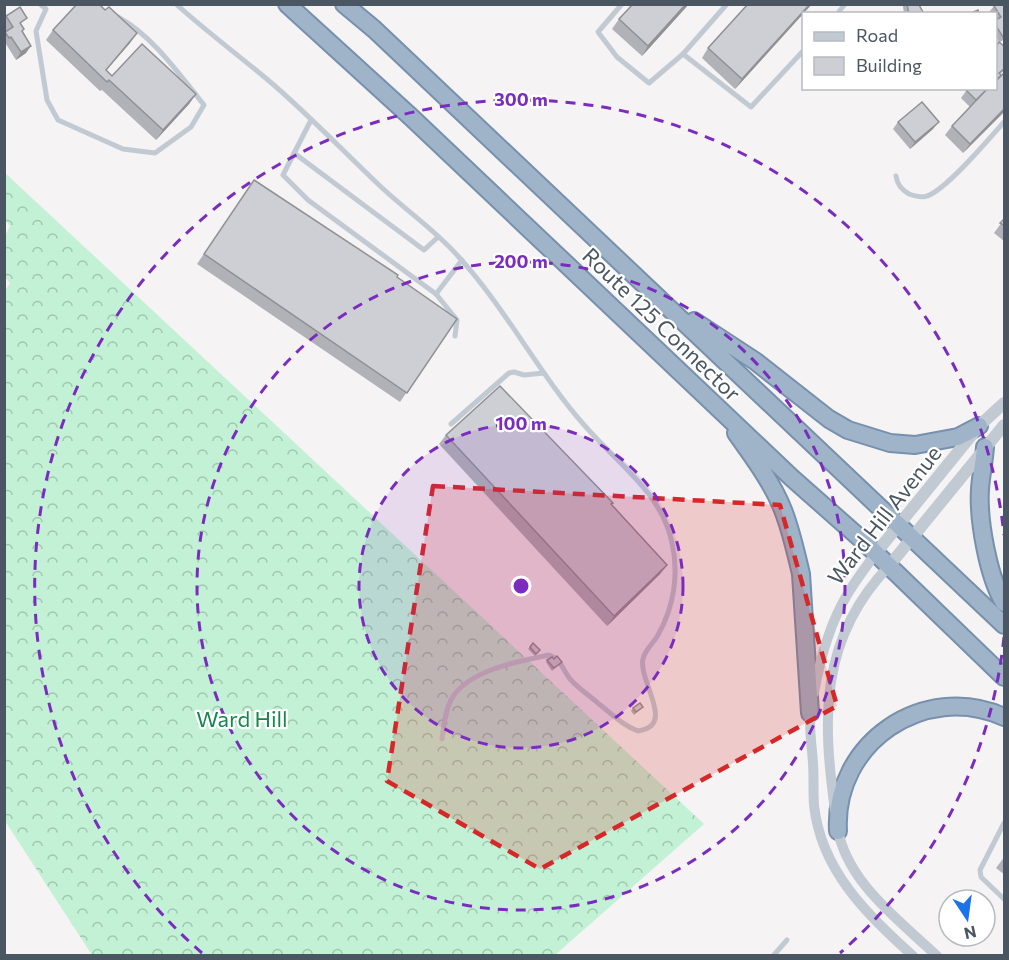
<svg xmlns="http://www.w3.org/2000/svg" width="1009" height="960" viewBox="0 0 1009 960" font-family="Commissioner,sans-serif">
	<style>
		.forest { fill: url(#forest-crowns) }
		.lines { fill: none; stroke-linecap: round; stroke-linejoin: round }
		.trunk-casing { stroke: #7690ad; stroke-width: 20 }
		.service { stroke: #c1cad2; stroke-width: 5 }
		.minor { stroke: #c1cad2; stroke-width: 10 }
		.tertiary { stroke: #c1cad2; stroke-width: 12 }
		.trunk { stroke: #9fb4c9; stroke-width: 16 }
		.wall { fill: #b0b2b7 }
		.shaded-wall { fill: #909195 }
		.building { fill: #cdcfd5; stroke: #909195; stroke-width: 1.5 }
		.marked { fill: #d62828; fill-opacity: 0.2; stroke: #d62828; stroke-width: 4.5; stroke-dasharray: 12 8; stroke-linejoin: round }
		.ring { fill: none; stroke: #7b2cbf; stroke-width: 3; stroke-dasharray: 10 8 }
		.labels { text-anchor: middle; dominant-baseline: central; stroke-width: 4.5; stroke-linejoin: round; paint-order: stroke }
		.street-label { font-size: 22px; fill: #4a5661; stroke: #fff }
		.park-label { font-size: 22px; fill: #17864f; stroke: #fff }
		.centre { fill: #7b2cbf; stroke: #fff; stroke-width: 3 }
		.ring-label { font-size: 18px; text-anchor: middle; font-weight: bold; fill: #7b2cbf; stroke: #fff; stroke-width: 4.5; stroke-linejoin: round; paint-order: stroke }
	</style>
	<defs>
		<pattern id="forest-crowns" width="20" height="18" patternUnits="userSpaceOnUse" patternTransform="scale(1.5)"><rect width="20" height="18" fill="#c3f1d5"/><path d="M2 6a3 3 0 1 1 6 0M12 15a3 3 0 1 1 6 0" fill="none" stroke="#a0c6b0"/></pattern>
	</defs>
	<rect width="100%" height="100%" fill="#f5f3f3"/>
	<!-- forest -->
	<path class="forest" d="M4,172L704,824L555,955H92L5,821L4,292L10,283L5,277V236L10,226L5,220Z"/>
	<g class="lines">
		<defs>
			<g id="trunk">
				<path d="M287,4L411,117L792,478L861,539L1004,677"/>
				<path d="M344,4L374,29L1004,625"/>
				<path d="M694,321L755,361L829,419L848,430L890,443L915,445L958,437L979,426"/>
				<path d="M736,433C753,457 772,482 783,510C791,530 796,553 801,574L810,713"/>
				<path d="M985,447C984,461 981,475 980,489C978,520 988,576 1004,603"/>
				<path d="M838,831C833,743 924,681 1004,717"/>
			</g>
		</defs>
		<!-- trunk casing -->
		<use href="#trunk" class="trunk-casing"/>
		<!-- service -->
		<g class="service">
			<path d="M40,4L46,9L36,31L47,100L58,120L123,149L155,153L191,127L204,105C179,74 153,36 118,17"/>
			<path d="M176,4C206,31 238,55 268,80C307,113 342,150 379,185C404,209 434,229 457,255C506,308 538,373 585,426C617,463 662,493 672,543C679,574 674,607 658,635C654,643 645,649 643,659C638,681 677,726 638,731C622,725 612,714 599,704C590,696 579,689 570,679C563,670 561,659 549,655C519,661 469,670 452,698C445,710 444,726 442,739"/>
			<path d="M622,4L598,32L617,57L649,83L683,54"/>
			<path d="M727,4L683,54L751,107L804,50"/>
			<path d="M837,14L845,4"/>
			<path d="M311,120L283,175L308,200L436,294L462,260"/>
			<path d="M294,153L424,250L438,237"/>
			<path d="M896,176C897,184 902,190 909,194C915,196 922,198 927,196C946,190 989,139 1004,122"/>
			<path d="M436,294L457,320L455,336"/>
			<path d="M451,424L509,373L514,372L524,375L544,373"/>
			<path d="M1004,823L980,870L981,877L1004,899"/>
			<path d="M773,956L787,940"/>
		</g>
		<!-- minor -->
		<g class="minor">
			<path d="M814,693C820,659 829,625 847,595C855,581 866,567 876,553"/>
			<path d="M811,708C808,725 812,746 813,763C814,777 813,791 814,805C821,871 867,914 913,956"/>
			<path d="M835,810C822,717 820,638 889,566"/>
			<path d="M837,825C845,881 898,919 937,956"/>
		</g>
		<!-- tertiary -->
		<g class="tertiary">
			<path d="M876,553L979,426L1004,403"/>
			<path d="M889,566L1004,425"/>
		</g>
		<!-- trunk -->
		<use href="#trunk" class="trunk"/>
	</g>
	<!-- wall -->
	<g class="wall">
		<path d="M689,4L642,56L612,29L619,19Z"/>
		<path d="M748,4H812L735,89L702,58L708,48Z"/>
		<path d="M905,4H922L920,7L921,14H904L903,6Z"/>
		<path d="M1005,4V39L1000,42L1005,47V70L1000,74L1001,75L1005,72V111L963,153L945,135L952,126L970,107L961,98L966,91L964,88H996L999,42L996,36V14H992L990,11L994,6Z"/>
		<path d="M6,16L22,26L26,53L16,60L6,44L4,45V33L6,32L4,29V18Z"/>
		<path d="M53,30L130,43L106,70L112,76L196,94L189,104L156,140L102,90L100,91L46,40Z"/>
		<path d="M898,122L933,129L910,149L893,129Z"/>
		<path d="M254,180L457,319L400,402L197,264Z"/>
		<path d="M1005,218V242L994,233Z"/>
		<path d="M446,435L611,504L667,565L660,574L607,626L439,444Z"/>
		<path d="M530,647L540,650L535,656L528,649Z"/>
		<path d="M547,660L562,662L552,671L546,662Z"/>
		<path d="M643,707L634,715L631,711L633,708Z"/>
		<path d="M1005,856V875L996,868Z"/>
	</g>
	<!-- shaded-wall -->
	<g class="shaded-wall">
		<path d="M686,4H689L642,56L648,46Z"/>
		<path d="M810,4H812L735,89L742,79Z"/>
		<path d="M137,33L130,43L101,76L106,70Z"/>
		<path d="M31,46L26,53L16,60L21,52Z"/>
		<path d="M196,94L189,104L156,140L163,130Z"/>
		<path d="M1005,108V111L963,153L970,144Z"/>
		<path d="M939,122L933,129L910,149L915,142Z"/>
		<path d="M667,565L660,574L607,626L614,616Z"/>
	</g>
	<!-- building -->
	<g class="building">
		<path d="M77,4H99L105,10L109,7L137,33L106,70L112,76L142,44L196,94L163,130L109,80L107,82L53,30Z"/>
		<path d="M633,4H686L648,46L619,19Z"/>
		<path d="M748,4H810L742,79L708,48Z"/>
		<path d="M907,4H920L919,5L923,12L919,14H909Z"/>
		<path d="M997,4H1005V36L1003,37L996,26V20L1001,17L994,6Z"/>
		<path d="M20,7L27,18L20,23L24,29L22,31L31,46L21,52L11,37L9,38L5,32L13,27L6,16Z"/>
		<path d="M978,10L979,14H969Z"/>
		<path d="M999,42L1005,47V68L999,73L1001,75L996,81V46Z"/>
		<path d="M1005,72V108L970,144L952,126L988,88H996V81Z"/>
		<path d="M969,88H988L976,100L967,91Z"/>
		<path d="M922,102L939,122L915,142L898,122Z"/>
		<path d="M254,180L398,275L397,277L457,319L407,393L204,254Z"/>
		<path d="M1005,218V226L1000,223Z"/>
		<path d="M500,386L613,503L611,504L667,565L614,616L446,435Z"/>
		<path d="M533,643L540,650L536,654L530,647Z"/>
		<path d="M557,656L562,662L554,668L547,660L552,657L554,659Z"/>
		<path d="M640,703L643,707L636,712L633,708Z"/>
	</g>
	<!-- marked area -->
	<path class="marked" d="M433,486L780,505L837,706L540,869L387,781Z"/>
	<!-- distance rings -->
	<circle cx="521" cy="586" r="162" fill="#7b2cbf" fill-opacity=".12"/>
	<g class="ring">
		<circle cx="521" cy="586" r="162"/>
		<circle cx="521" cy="586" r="324"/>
		<path d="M1004 637A486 486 0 0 1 840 953M202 953A486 486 0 1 1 1004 535"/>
	</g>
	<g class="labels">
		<!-- street labels -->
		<g class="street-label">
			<text transform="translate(662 324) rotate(44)">Route 125 Connector</text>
			<text transform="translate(884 515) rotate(-52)">Ward Hill Avenue</text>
		</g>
		<!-- park labels -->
		<g class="park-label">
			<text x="242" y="718">Ward Hill</text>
		</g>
	</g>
	<circle cx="521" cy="586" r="9" class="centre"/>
	<g class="ring-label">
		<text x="521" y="106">300 m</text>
		<text x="521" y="268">200 m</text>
		<text x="521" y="430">100 m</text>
	</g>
	<!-- border -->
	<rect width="1009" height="960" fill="none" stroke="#4a5661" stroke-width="12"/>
	<!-- legend -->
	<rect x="802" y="12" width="195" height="78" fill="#ffffff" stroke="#b7bbc0" stroke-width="1.5"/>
	<rect x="814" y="32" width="30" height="9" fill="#c1cad2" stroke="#b7bbc0" stroke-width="1.5"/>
	<text x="856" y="42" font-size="18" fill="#4a5661">Road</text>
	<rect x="814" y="57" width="30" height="18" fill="#cdcfd5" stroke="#b7bbc0" stroke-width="1.5"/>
	<text x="856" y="72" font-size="18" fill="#4a5661">Building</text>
	<!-- north arrow -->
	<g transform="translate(967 918) rotate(167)"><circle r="28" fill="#ffffff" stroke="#b7bbc0" stroke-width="1.5"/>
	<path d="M0-4.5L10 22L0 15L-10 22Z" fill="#1a73e8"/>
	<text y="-9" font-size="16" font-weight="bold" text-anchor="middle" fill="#4a5661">N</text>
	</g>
</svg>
